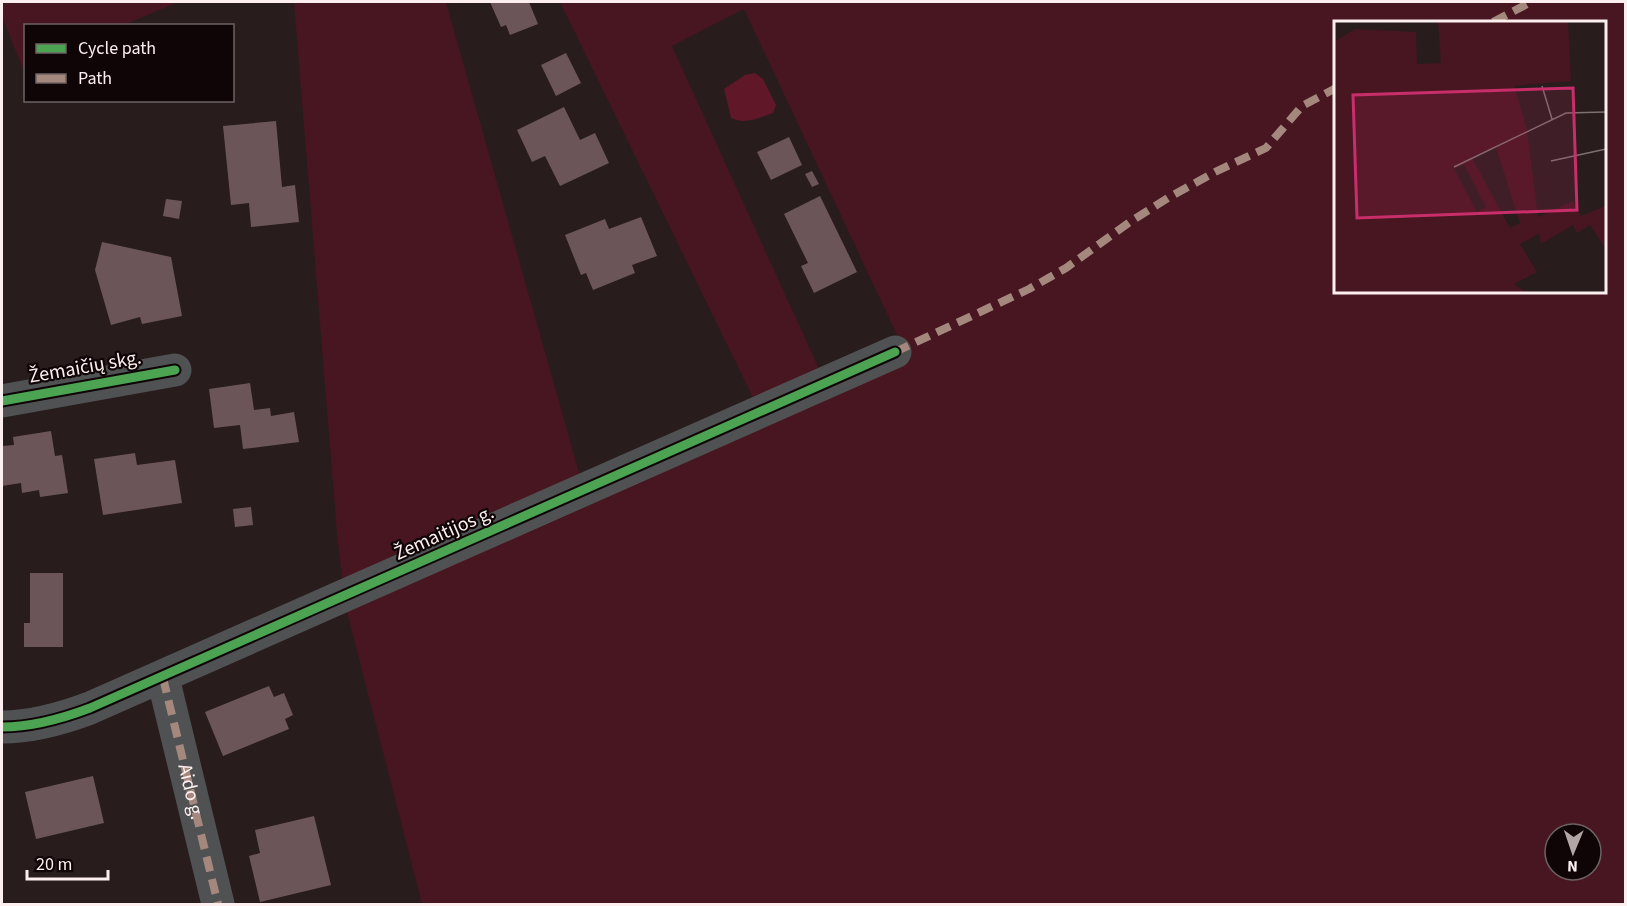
<svg xmlns="http://www.w3.org/2000/svg" width="1627" height="906" viewBox="0 0 1627 906" font-family="'Source Sans 3',sans-serif">
	<style>
		.green { fill: #471620; fill-rule: evenodd }
		.water { fill: #601727 }
		.building { fill: #6c5558 }
		.lines { fill: none; stroke-linecap: round; stroke-linejoin: round }
		.minor { stroke: #4f5152; stroke-width: 33 }
		.quiet { stroke: #a5887d; stroke-width: 8; stroke-dasharray: 15 8; stroke-linecap: butt }
		.cycleway-casing { stroke: #0f0506; stroke-width: 13 }
		.cycleway { stroke: #4ca352; stroke-width: 9 }
		.labels { text-anchor: middle; dominant-baseline: central; stroke-width: 4.5; stroke-linejoin: round; paint-order: stroke }
		.street-label { font-size: 20px; fill: #fdeff0; stroke: #0f0506 }
		.inset-road { fill: none; stroke: #7d7071; stroke-width: 1.5 }
		.view { fill: #c82e6a; fill-opacity: 0.15; stroke: #c82e6a; stroke-width: 3 }
		.inset-edge { fill: none; stroke: #fdeff0; stroke-width: 3 }
	</style>
	<rect width="100%" height="100%" fill="#281c1d"/>
	<!-- green -->
	<g class="green">
		<path d="M2,2H178L124,25L26,26L24,71L2,17Z"/>
		<path d="M294,2H446L584,490L760,412L560,2H1625V904H422L346,608L337,533ZM744,9L898,337L820,371L672,46ZM1336,22H1604V291H1336ZM1555,834H1591V870H1555Z"/>
	</g>
	<!-- water -->
	<path class="water" d="M755,73L763,79L776,105L773,113C759,118 745,125 731,118L724,89L745,75Z"/>
	<!-- building -->
	<g class="building">
		<path d="M490,2H529L538,24L510,35L506,25L501,27Z"/>
		<path d="M566,53L581,83L556,96L541,65Z"/>
		<path d="M564,107L580,140L595,133L609,163L560,186L545,156L532,162L517,130Z"/>
		<path d="M276,121L282,187L295,185L299,222L251,227L249,203L231,205L223,126Z"/>
		<path d="M789,137L802,165L771,180L757,152Z"/>
		<path d="M812,171L819,184L812,187L805,174Z"/>
		<path d="M820,196L857,272L814,293L801,266L808,263L784,214Z"/>
		<path d="M166,199L182,201L179,219L163,216Z"/>
		<path d="M641,217L657,256L632,265L635,273L593,290L586,273L581,275L565,235L605,219L609,229Z"/>
		<path d="M102,242L171,257L182,316L142,324L140,317L111,325L95,270Z"/>
		<path d="M250,383L254,410L270,408L271,416L294,412L299,442L243,449L240,425L214,428L209,389Z"/>
		<path d="M51,431L55,456L62,455L68,493L40,497L39,490L22,493L21,483L2,486V446L14,445L13,437Z"/>
		<path d="M135,453L137,465L175,460L182,503L103,515L94,459Z"/>
		<path d="M251,507L253,525L235,527L233,509Z"/>
		<path d="M30,573H63V647H24V623H30Z"/>
		<path d="M269,686L274,697L284,693L293,715L285,719L289,729L223,756L205,712Z"/>
		<path d="M93,776L104,823L36,839L25,792Z"/>
		<path d="M314,816L331,885L260,902L249,856L260,853L255,830Z"/>
	</g>
	<g class="lines">
		<!-- minor -->
		<g class="minor">
			<path d="M2,401L175,370"/>
			<path id="s1" d="M163,678L218,904"/>
			<path d="M2,727C33,727 61,719 90,708L895,352"/>
		</g>
		<!-- quiet -->
		<g class="quiet">
			<path d="M1493,22L1531,2"/>
			<path d="M895,352L1029,289L1066,268L1130,222L1168,198L1215,172L1266,148L1302,106L1336,88"/>
			<path d="M163,678L218,904"/>
		</g>
		<defs>
			<g id="cycleway">
				<path d="M2,401L175,370"/>
				<path d="M2,727C33,727 61,719 90,708L895,352"/>
			</g>
		</defs>
		<!-- cycleway casing -->
		<use href="#cycleway" class="cycleway-casing"/>
		<!-- cycleway -->
		<use href="#cycleway" class="cycleway"/>
	</g>
	<g class="labels">
		<!-- street labels -->
		<g class="street-label">
			<text transform="translate(85 367) rotate(-10)">Žemaičių skg.</text>
			<text transform="translate(444 533) rotate(-24)">Žemaitijos g.</text>
			<text stroke="none"><textPath href="#s1" startOffset="117">Aido g.</textPath></text>
		</g>
	</g>
	<!-- overview -->
	<g transform="translate(1334 21)">
		<rect width="272" height="272" fill="#281c1d"/>
		<path d="M104,0H234L237,60L180,65L193,109L204,196L239,180L247,195L271,185V227L256,204L243,212L239,204L207,223L205,213L186,223L203,251L180,263L192,271L0,272V21L21,8L82,11L83,43L107,42ZM162,126L186,202L176,207L138,137ZM130,143L152,186L143,191L120,148Z" fill="#471620" fill-rule="evenodd"/>
		<path class="inset-road" d="M208,65L218,98M217,140L272,128M120,146L232,92L272,91"/>
		<path class="view" d="M239,67L243,189L23,197L19,74Z"/>
		<rect width="272" height="272" class="inset-edge"/>
	</g>
	<!-- border -->
	<rect width="1627" height="906" fill="none" stroke="#fdeff0" stroke-width="6"/>
	<!-- legend -->
	<rect x="24" y="24" width="210" height="78" fill="#0f0506" stroke="#6e6364" stroke-width="1.5"/>
	<rect x="36" y="44" width="30" height="9" fill="#4ca352" stroke="#6e6364" stroke-width="1.5"/>
	<text x="78" y="54" font-size="18" fill="#fdeff0">Cycle path</text>
	<rect x="36" y="74" width="30" height="9" fill="#a5887d" stroke="#6e6364" stroke-width="1.5"/>
	<text x="78" y="84" font-size="18" fill="#fdeff0">Path</text>
	<!-- north arrow -->
	<g transform="translate(1573 852) rotate(182)"><circle r="28" fill="#0f0506" stroke="#6e6364" stroke-width="1.5"/>
	<path d="M0-4.5L10 22L0 15L-10 22Z" fill="#b2a5a6"/>
	<text y="-9" font-size="16" font-weight="bold" text-anchor="middle" fill="#fdeff0">N</text>
	</g>
	<!-- scale -->
	<path d="M27 870v9h81v-9" fill="none" stroke="#fdeff0" stroke-width="3"/>
	<text x="36" y="870" font-size="18" fill="#fdeff0" stroke="#0f0506" stroke-width="4.5" paint-order="stroke">20 m</text>
</svg>
